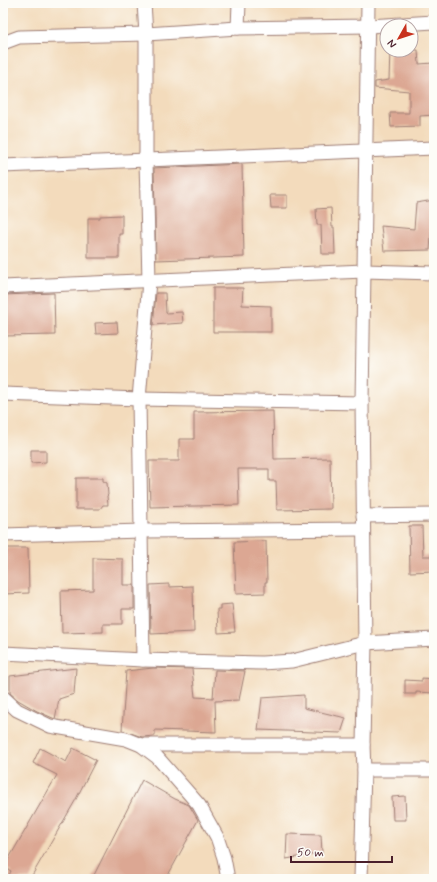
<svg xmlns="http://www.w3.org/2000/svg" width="437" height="882" viewBox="0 0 437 882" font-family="Mynerve,sans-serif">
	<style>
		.building { fill: #dca793 }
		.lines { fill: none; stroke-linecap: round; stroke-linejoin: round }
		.minor-casing { stroke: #9e7d74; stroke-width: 15 }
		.minor { stroke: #fff; stroke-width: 13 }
	</style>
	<rect width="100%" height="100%" fill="#fdfcf7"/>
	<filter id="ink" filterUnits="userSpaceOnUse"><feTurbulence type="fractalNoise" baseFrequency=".025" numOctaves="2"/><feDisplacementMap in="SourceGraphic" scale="8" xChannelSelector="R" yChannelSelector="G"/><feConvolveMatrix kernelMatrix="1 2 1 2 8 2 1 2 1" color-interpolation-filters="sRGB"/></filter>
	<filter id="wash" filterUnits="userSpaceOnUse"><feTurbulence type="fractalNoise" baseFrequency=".012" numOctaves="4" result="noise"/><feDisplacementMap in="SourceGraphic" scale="16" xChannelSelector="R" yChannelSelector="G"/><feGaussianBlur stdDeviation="0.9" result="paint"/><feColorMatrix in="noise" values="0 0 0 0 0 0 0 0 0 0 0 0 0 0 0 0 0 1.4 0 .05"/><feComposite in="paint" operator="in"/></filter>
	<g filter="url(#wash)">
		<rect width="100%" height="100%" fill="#f3dbbc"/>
		<g id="blocks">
			<!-- building -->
			<g class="building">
				<path d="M390,50H418L419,64L433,63L434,74V115L420,116V126L391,127L390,113H409V91L375,88V82L389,80Z"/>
				<path d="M242,164L244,257L156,260L154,168Z"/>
				<path d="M270,195H287V208H271Z"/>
				<path d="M434,200L430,250L384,251L381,226L414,229L416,203Z"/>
				<path d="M331,208L332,227H334L335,254H322L321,225H317L316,209Z"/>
				<path d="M122,215V234H119V258H88V218H100V216Z"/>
				<path d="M213,288H243L242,305L271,306V332H213Z"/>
				<path d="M54,293L55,335L3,336V295Z"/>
				<path d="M156,293H165L166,313L182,312L183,323L153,325Z"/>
				<path d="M117,322L118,333L96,334L95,323Z"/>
				<path d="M273,411L274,459L330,458L331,509L277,510L276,481H269V469H238L239,505L150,507L149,461H179V439H194V412Z"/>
				<path d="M31,450H46V462L31,463Z"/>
				<path d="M76,478H103V481L107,483L108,495L107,496L108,505H103L100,509H76Z"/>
				<path d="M409,526H422L423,556H434V571L410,572Z"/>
				<path d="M266,541L267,582H265V593L236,594L234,542Z"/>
				<path d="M3,548H28L29,593L3,594Z"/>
				<path d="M93,558L123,559V585H134V609H122V624H103V632L62,633L61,591L93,590Z"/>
				<path d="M169,584V587L193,586L194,632L151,634L150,585Z"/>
				<path d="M232,604L235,632L218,633L217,609H220V605Z"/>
				<path d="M76,668L74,694L59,699L55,719L37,711L18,700L10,693V676Z"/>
				<path d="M153,668L192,669L195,697L213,698L215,670L245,671L239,700L215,701L216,732L155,730V736L142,737L122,730L126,671Z"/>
				<path d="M422,678L434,679V693L416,692V694H405V680L422,681Z"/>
				<path d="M304,695V708L346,718L341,733L258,730L262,698Z"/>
				<path d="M40,748L66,762L73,748L96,760L75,801L30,879H7L11,871L4,867L57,775L33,763Z"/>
				<path d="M142,780L175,799L189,805L198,820L166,879H92Z"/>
				<path d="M405,796L406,820H393L392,797Z"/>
				<path d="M287,834L321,835L322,853L286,859Z"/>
			</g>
		</g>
	</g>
	<g filter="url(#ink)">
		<use href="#blocks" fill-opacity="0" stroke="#9e7d74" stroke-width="1"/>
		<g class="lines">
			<defs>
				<g id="minor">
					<path d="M238,28L239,3"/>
					<path d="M3,43L19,37L146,34L238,28L369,26L434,22"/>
					<path d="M3,166L434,148"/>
					<path d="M3,287L364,271L434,273"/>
					<path d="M3,394L139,399L362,403"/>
					<path d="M363,516L434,515"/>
					<path d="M3,535L142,531L363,529"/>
					<path d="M3,653L143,660L262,663L292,661L365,643L434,639"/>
					<path d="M143,660L139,399L149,281L146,160V34L144,3"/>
					<path d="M3,697L17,710L50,726L126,739L141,745L157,757L199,805L217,837L224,858L228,879"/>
					<path d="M141,745H363"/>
					<path d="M364,770H434"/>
					<path d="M361,879L364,770L363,745L365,643L362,403L368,3"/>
				</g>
			</defs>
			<!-- minor casing -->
			<use href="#minor" class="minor-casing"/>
			<!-- minor -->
			<use href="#minor" class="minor"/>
		</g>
	</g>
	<!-- margin -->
	<rect width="437" height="882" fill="none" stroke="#fdfcf7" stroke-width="16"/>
	<!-- north arrow -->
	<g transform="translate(399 38) rotate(231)"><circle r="19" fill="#fdfcf7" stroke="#b5a4a5"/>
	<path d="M0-3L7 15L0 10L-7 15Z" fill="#c8321e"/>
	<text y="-6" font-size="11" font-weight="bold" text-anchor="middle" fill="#4a1f2b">N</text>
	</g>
	<!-- scale -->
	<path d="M291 856v6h101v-6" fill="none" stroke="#4a1f2b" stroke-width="2"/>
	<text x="297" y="856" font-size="12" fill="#4a1f2b" stroke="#fdfcf7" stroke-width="3" paint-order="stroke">50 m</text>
</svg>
